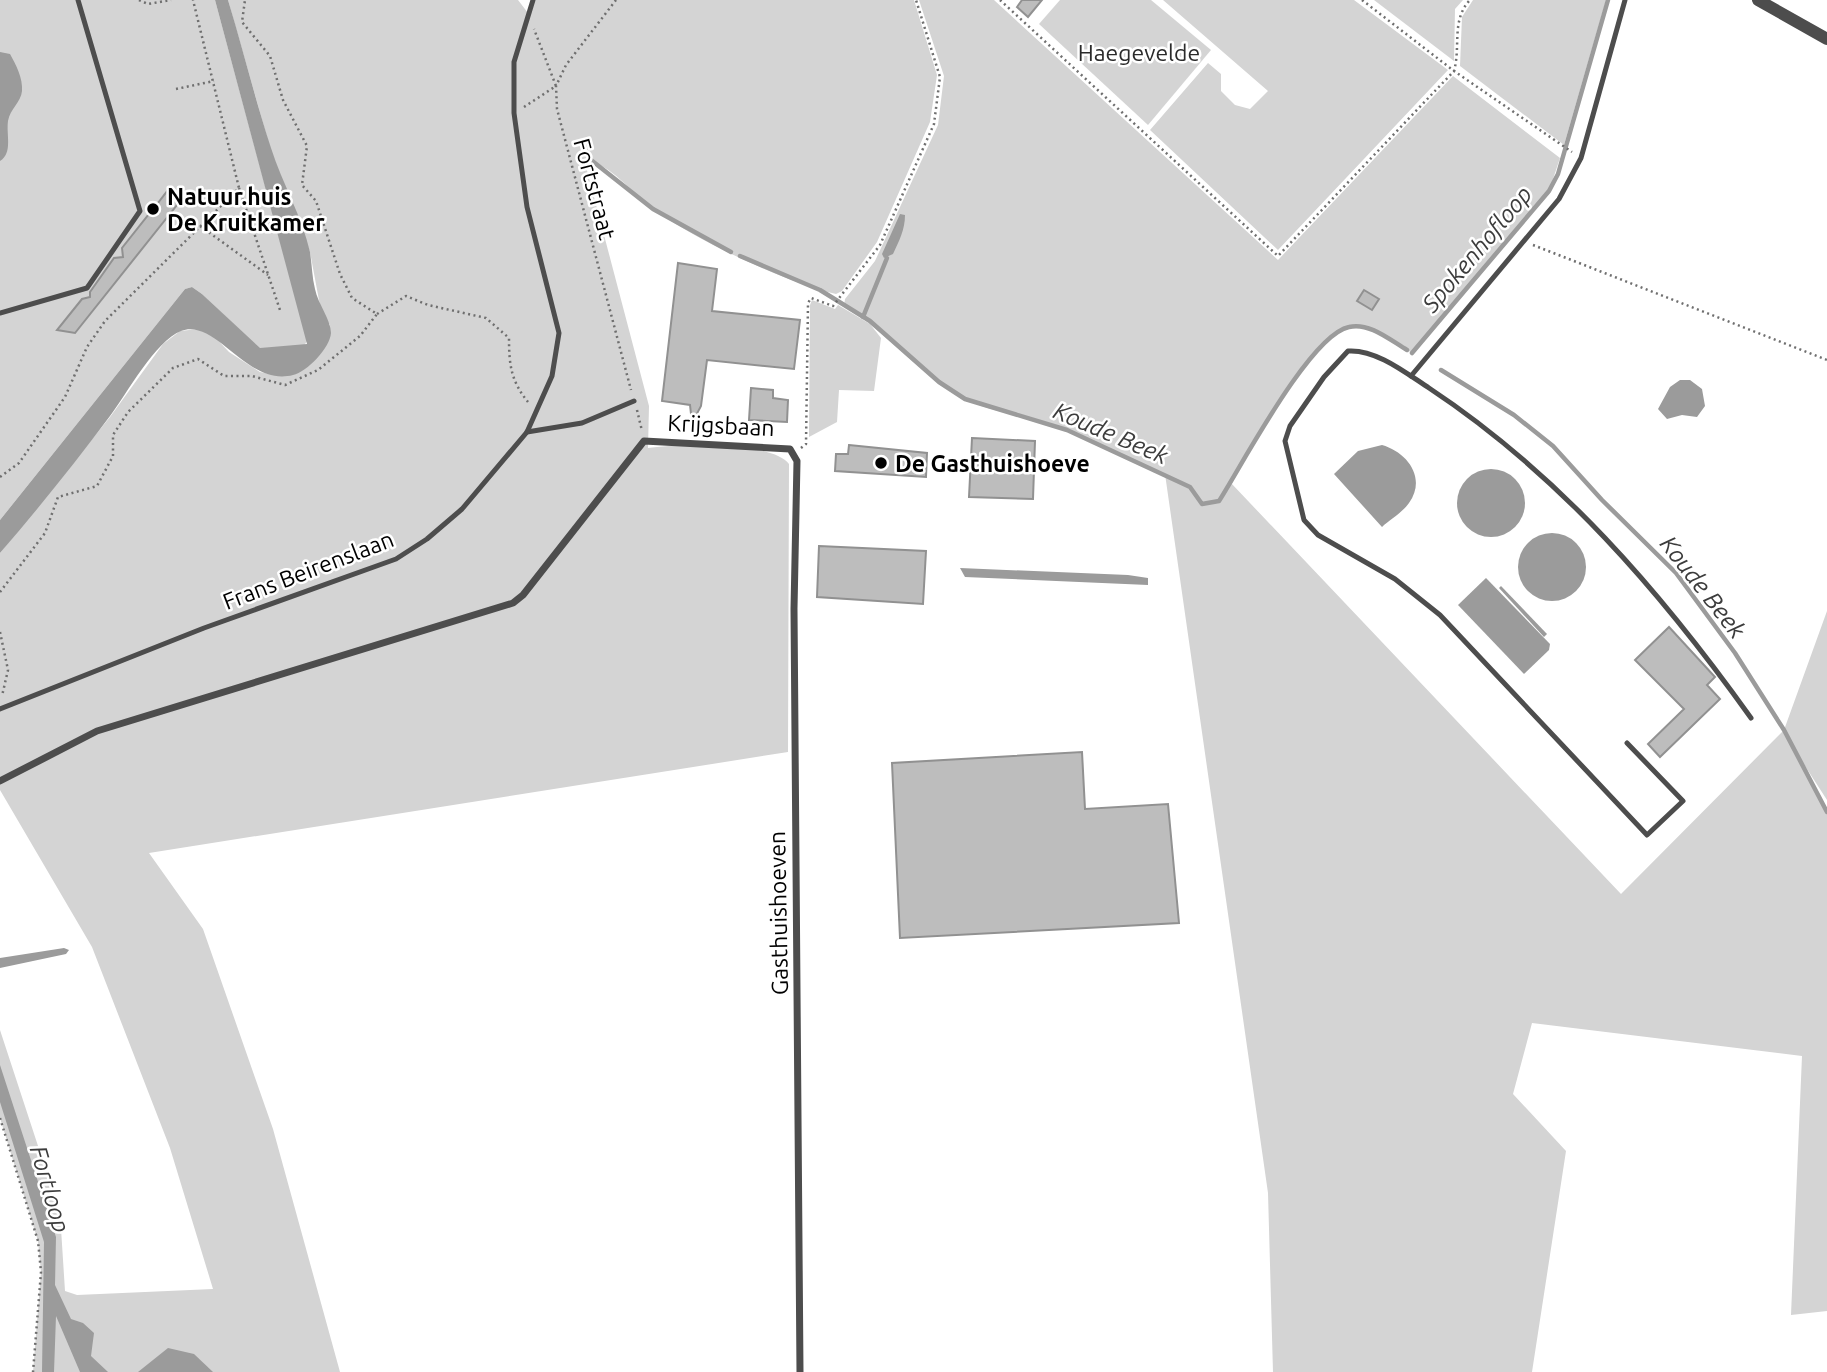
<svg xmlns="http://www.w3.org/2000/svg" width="1827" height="1372" viewBox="0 0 1827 1372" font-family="Ubuntu,sans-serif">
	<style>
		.green { fill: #d4d4d4 }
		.water { fill: #9b9b9b }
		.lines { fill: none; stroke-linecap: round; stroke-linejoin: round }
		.stream { stroke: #9b9b9b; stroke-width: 4.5 }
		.building { fill: #bdbdbd; stroke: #919191; stroke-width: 2 }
		.path { stroke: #6f6f6f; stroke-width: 2.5; stroke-dasharray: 2 3.5; stroke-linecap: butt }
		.service { stroke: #4d4d4d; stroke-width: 5 }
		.minor { stroke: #4d4d4d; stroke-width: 7 }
		.tertiary { stroke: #4d4d4d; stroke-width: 12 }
		.poi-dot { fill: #000; stroke: #fff; stroke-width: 2.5 }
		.labels { text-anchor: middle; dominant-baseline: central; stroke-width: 5; stroke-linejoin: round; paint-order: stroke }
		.park-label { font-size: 23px; fill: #2b2b2b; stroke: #fff }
		.street-label { font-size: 23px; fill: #000; stroke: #fff }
		.poi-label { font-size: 23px; font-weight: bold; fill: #000; stroke: #fff; text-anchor: start }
		.water-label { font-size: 24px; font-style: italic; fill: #3c3c3c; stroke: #fff }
	</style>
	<rect width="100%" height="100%" fill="#fff"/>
	<!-- green -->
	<g class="green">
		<path d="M0,0H215L307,341L304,346L260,349L202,294L192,287L185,289L0,520Z"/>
		<path d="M228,0H518L528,13L533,0H914L937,75L930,122L877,242L842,291L836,294C783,281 697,241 653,209C631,192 612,165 584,159L649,406L648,448C676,444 772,441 789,464L788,752L149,853L203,929L273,1129L340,1372H104L69,1338L81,1372H33L41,1272L38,1241L0,1118V1030L60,1213L65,1291L77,1295L213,1289L170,1148L92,947L0,790V553L110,417L163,344L180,331L198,329L214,336L229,352L260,372L280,376L330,325L321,311L310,252L271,151Z"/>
		<path d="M919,0H994L1278,260L1453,76L1560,158L1549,191L1412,353C1394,342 1371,322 1349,327C1311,334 1251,449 1231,483L1621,894L1784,730L1827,611V800L1796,752L1827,812V1311L1791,1315L1802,1056L1532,1023L1513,1094L1566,1151L1532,1372H1273L1268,1193L1165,474C1130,461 1099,444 1066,430C1035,417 990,413 963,398C919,374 887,332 844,306L845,299L875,261L938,125L944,76Z"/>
		<path d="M1060,0H1151L1211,50L1148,125L1039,24Z"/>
		<path d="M1163,0H1354L1448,70L1278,250L1150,130L1208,63L1221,74V91L1235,105L1250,109L1268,91Z"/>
		<path d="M1374,0H1463L1455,9L1454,61Z"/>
		<path d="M1473,0H1606L1564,145L1460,66L1462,17Z"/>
		<path d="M812,300L835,309L838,305L870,324L881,338L874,391L839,390L837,422L809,437L810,305Z"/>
	</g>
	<!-- water -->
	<g class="water">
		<path d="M215,0H228C243,49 255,99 271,148C282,183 302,216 310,252C312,265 312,277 315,289C318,304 331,320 331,333C330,348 307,372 293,375C246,387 217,318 181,331C156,340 126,395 110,416C75,463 38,509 0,553V520L185,289L192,287L202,294L260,348L307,344Z"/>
		<path d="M0,52L10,54C16,65 23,78 22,91C21,102 10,109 8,121C6,135 13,153 0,161Z"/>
		<path d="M900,214L905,215C905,230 899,241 893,254L884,258L882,254Z"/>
		<path d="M1680,380H1690L1702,389L1705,406L1697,417L1682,415L1667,419L1658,409L1670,387Z"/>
		<path d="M1382,445C1407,452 1427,478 1409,503C1401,514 1389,520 1382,527L1334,474L1358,451Z"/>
		<circle cx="1491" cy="503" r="34"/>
		<circle cx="1552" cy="567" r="34"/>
		<path d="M960,568L1128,575L1148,578V585L965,577Z"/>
		<path d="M1486,578L1550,644L1549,650L1524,674L1458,605Z"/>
		<path d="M1501,586L1547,634L1544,637L1499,588Z"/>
		<path d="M64,948L69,950L66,954L0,968V958Z"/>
		<path d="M0,1065L56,1237L55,1285L71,1319L83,1323L94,1333L91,1356L108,1372H80L56,1316L54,1372H42L44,1242L0,1102Z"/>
		<path d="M168,1348L194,1354L213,1372H138Z"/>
	</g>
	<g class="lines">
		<!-- stream -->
		<g class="stream">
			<path d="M591,160L653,209L731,252"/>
			<path d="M740,256L820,290L870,321L939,382L965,399L1067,430L1190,487L1202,504L1219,501C1242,465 1310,335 1349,327C1369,322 1390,340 1407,350"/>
			<path d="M863,317L887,258"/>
			<path d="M1412,353L1549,191L1558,174L1608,0"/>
			<path d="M1441,370L1514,415L1553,446L1602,500L1676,573L1735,653L1784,730L1827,812"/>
		</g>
	</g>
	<!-- building -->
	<g class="building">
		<path d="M1022,0H1042L1028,17L1017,7Z"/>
		<path d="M168,190L181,200L75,333L57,330L82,299L90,297V292L114,258L123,257L122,248L149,214L159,213L158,203Z"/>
		<path d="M678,263L717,269L712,311L800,320L794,369L707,360L701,406L692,423L690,405L662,401Z"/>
		<path d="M1364,290L1379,299L1372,310L1357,301Z"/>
		<path d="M751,388L773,390V398L788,400L787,422L749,420Z"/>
		<path d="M972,438L1035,441L1033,499L969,497Z"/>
		<path d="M849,445L927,453L926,477L835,471L836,454H848Z"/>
		<path d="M819,546L926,551L923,604L817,597Z"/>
		<path d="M1669,627L1715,677L1707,685L1720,699L1660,757L1648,744L1684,709L1635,660Z"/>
		<path d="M1082,752L1085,809L1168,804L1179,923L900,938L892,763Z"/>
	</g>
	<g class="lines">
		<!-- path -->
		<g class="path">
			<path d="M139,0L148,4L171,0"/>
			<path d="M616,0L566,65L556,86L557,109L631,390"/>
			<path d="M1000,0L1278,256L1454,71C1461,46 1451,20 1470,0"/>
			<path d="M1362,0L1454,71L1572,152"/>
			<path d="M176,89L214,81"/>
			<path d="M524,107L556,86L534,29"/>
			<path d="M239,188L281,313"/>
			<path d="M200,226L268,275"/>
			<path d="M1533,245L1827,360"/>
			<path d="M377,314L406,296L428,305L486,318L509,338C509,365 511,381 528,402"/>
			<path d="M637,410L642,431"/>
			<path d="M801,448L806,444L808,303L811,298L833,306L880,245L934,124L940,77L916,0"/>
			<path d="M0,477L19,463L65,397L87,347L105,321L239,188L193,0"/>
			<path d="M0,592L45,533L58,497L97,486L113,456V435L128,412L173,368L198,359L224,376H252L285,385L318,370L360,336L377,314L352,298L340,274L316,201L302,185L307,146L283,100L270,56L242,22L245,0"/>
			<path d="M0,632L8,670L2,696"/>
			<path d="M0,1118L38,1241L41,1272L33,1372"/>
		</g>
		<!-- service -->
		<g class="service">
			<path d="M0,313L87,288L140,211L78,0"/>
			<path d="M1411,376L1559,199L1581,158L1625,0"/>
			<path d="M527,432L582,423L634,401"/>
			<path d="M0,709L204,628L396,559L427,539L462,509L527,432L552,376L559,333L527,207L514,113V62L533,0"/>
			<path d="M1627,743L1683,801L1647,835L1440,615L1395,579L1318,535L1304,520L1285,441L1290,426L1324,377L1348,351C1376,349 1406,373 1429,388C1559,474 1661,592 1751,718"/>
		</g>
		<!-- minor -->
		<path class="minor" d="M0,781L97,731L513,603L523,595L644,441L790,449L797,461L794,609L800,1372"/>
		<!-- tertiary -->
		<path class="tertiary" d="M1758,0L1827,39"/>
	</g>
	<!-- markers -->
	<g class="poi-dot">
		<circle cx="153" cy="209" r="7"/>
		<circle cx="881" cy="463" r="7"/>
	</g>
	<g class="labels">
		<!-- park labels -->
		<g class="park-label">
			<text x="1139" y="52">Haegevelde</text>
		</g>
		<!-- street labels -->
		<g class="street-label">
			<text transform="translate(595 189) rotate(75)">Fortstraat</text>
			<text transform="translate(721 425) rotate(3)">Krijgsbaan</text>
			<text transform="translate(308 570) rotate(-21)">Frans Beirenslaan</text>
			<text transform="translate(778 913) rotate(-91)">Gasthuishoeven</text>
		</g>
		<!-- poi labels -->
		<g class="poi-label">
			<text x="167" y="196">Natuur.huis<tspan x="167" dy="26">De Kruitkamer</tspan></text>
			<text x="895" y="463">De Gasthuishoeve</text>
		</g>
		<!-- water labels -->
		<g class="water-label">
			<text transform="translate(1477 249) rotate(-50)">Spokenhofloop</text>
			<text transform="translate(1111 433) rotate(23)">Koude Beek</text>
			<text transform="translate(1703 587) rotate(52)">Koude Beek</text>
			<text transform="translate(50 1189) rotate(74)">Fortloop</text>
		</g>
	</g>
</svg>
